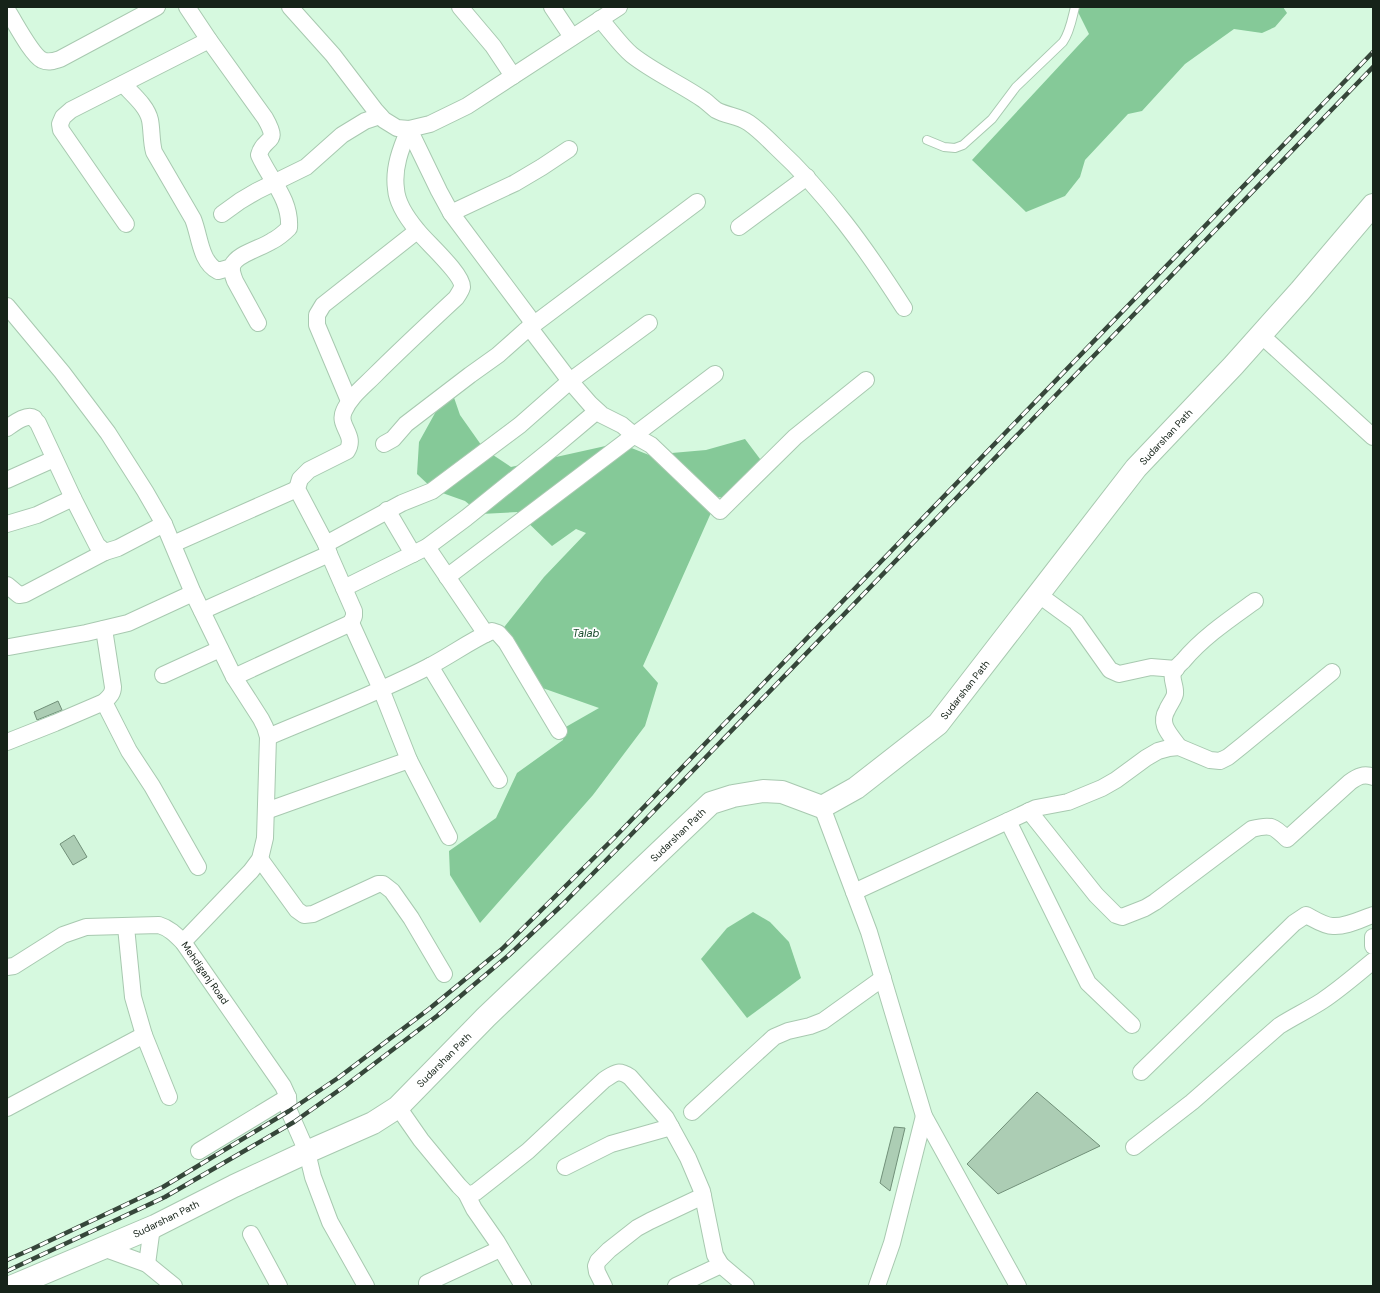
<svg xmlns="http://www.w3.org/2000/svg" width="1380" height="1293" viewBox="0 0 1380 1293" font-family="'DM Sans',sans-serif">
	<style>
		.water { fill: #85c998 }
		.building { fill: #accdb4; stroke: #719079 }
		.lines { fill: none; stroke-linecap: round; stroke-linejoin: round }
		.service-casing { stroke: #a8c9b0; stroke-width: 10 }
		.minor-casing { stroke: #a8c9b0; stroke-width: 18 }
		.secondary-casing { stroke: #a8c9b0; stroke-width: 24 }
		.service { stroke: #fff; stroke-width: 8 }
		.minor { stroke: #fff; stroke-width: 16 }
		.secondary { stroke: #fff; stroke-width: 22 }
		.rail-casing { stroke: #36463a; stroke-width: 4.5 }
		.rail { stroke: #fff; stroke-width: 3; stroke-dasharray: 9; stroke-linecap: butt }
		.labels { text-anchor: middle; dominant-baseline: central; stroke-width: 3.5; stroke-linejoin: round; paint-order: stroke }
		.street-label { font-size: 10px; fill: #162319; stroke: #fff }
		.water-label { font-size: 11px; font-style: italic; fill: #1a4d2d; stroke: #fff }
	</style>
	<rect width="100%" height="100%" fill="#d6f9df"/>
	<!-- water -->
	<g class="water">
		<path d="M1082,7H1283L1287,13L1275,27L1262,33L1234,29L1185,64L1142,111L1128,114L1085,160L1080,177L1065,196L1026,212L972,160L1089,34L1077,10Z"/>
		<path d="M450,386L460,415L484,449L511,467L619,443L649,455L706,450L745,439L766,467L724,498L718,497L643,666L658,683L645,726L593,795L480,923L450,875L449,851L496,818L517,773L563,740L564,728L599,708L534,685L501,631L544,577L586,533L576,529L552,546L517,512L481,514L465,501L434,490L417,474L419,442Z"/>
		<path d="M753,912L770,922L789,942L801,978L747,1018L701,959L727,928Z"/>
	</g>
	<!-- building -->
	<g class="building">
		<path d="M58,701L62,710L37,720L34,712Z"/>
		<path d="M74,835L87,857L73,865L60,844Z"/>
		<path d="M1037,1092L1100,1146L998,1194L967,1164Z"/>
		<path d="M894,1127L905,1128L890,1191L880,1183Z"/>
	</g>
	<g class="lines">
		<defs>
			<path id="service" d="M927,140L944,147L955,148L963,145L992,119L1016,87L1063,42C1070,32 1072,19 1075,7"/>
			<g id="minor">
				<path d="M187,7L209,40L265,118C281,146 264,135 259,155C270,180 291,199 289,228C284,233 278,238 272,241C262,248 236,254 232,266C231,271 233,276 235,281L258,323"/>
				<path d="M290,7L333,55L375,110L384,120L397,128L409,129L430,124L467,106L619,7"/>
				<path d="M460,7L493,46L513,76"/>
				<path d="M552,7L572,37"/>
				<path d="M7,10C15,22 31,54 42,60C48,63 54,61 60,59L157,7"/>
				<path d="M600,19C610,30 621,46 632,55C655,73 681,84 704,100C708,103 712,107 716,110C727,116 739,116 749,123C759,130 768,139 776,147C827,194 867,250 904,308"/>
				<path d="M123,84C132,94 147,106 150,120C152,130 151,141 154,152L193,219C200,236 200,262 218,271L232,267"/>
				<path d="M409,129L439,191L451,213L515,183L542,167L569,149"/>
				<path d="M451,213L534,324"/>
				<path d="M222,214L240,201L257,191L306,167L342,135L365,121L380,116"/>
				<path d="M126,224L61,130L60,124L63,117L71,110L209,40"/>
				<path d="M739,227L807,177"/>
				<path d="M7,306L62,372L108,433L145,491L164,524L193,593L234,677L261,719L265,727L268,737L265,838L260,859L251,871L183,942"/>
				<path d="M529,327L570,381L590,404L602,415L622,425L635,436L651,445L720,511L795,437L866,380"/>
				<path d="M1261,335L1373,437"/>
				<path d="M349,401L317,325V315L323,305L417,231"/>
				<path d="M7,428C13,424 27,413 34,418C34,419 38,423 38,423L73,498L97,545L105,552L118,548L164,524"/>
				<path d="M384,444L393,439L406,424L470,375L498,355L525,331L697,202"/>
				<path d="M7,480L54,459"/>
				<path d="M387,510L413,554"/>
				<path d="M7,524L37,515L73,498"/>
				<path d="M173,544L297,489"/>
				<path d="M326,544L402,503L432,491L520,425L570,381L649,323"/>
				<path d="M427,547L486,634"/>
				<path d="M329,554L354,611V616L351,623"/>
				<path d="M447,577L715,374"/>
				<path d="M7,585L19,595L25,594L105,552"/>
				<path d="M344,588L427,547L466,518L553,448L597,411"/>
				<path d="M1039,595L1076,622L1110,670L1119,674L1151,667L1176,669"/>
				<path d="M202,611L329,554L326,544L297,489L300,479L309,470L347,451C357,435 337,426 344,411C350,397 363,387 374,376C400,350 428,324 456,298C458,295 461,291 462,287C463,274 425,241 417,230C407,218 397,204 396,189C393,168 401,148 409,129"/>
				<path d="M9,647L86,633L128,623L193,593"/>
				<path d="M430,666L499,780"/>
				<path d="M163,675L220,649"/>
				<path d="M234,677L351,623L381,689L409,760L449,837"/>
				<path d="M104,702L129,751L152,786L198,867"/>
				<path d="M268,737C322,714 378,693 430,666C451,655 470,641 492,631L498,633L506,642L559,731"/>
				<path d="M7,742L55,723L104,702C109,697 113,694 113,687L104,629"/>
				<path d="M1179,747C1171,735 1158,725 1167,710C1169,705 1174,699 1175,694C1176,686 1171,680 1173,673C1175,668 1180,664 1183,661C1203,637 1230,619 1255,601"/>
				<path d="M822,807L869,932L924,1116L1018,1286"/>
				<path d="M266,811L409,760"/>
				<path d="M1029,811L1096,895L1116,915L1122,917L1145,908L1155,902L1252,829C1271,824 1274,826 1287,839L1350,782C1357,777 1364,773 1373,777"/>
				<path d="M1008,821L1088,983L1132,1025"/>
				<path d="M260,859L297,910L304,915L313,914L378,884H383L392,891L411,918L444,974"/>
				<path d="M854,892L1036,808L1068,802L1102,788L1116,780L1146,758L1158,751L1169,748L1179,747L1210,760L1220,761L1228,757L1243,745L1332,672"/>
				<path d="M126,927L133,997L144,1035L169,1097"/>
				<path d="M1373,937V946"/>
				<path d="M7,967L14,966L63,935L86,927L159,925C169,928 175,934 183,942L283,1086L288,1097L289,1111L307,1152L313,1177L330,1222L366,1286"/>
				<path d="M1141,1072L1294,923L1306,915C1314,919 1324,926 1333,926C1346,927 1361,919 1373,915"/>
				<path d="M398,1107L421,1140L459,1186L466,1193L471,1194L476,1192L528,1151L604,1080C615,1073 618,1069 630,1077L666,1118L688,1158L702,1191L715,1255L721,1265L746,1286"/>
				<path d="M7,1108L144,1035"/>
				<path d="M692,1112L774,1037L788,1031L810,1026L823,1021L883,978"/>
				<path d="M1134,1147L1192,1102L1279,1026C1293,1017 1308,1010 1322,1001C1340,989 1356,975 1373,961"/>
				<path d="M199,1151L288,1097"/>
				<path d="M565,1167L611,1144L671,1127"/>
				<path d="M466,1193L474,1209L497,1242L523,1286"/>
				<path d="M251,1234L279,1286"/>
				<path d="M103,1248L147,1264L174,1286"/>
				<path d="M147,1264L152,1227"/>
				<path d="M427,1283L500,1249"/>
				<path d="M604,1286L597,1272L596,1266L598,1261L609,1250L637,1228L650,1221L703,1196"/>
				<path d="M676,1286L721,1265"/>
				<path d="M877,1286L892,1243L924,1116"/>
			</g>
			<path id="secondary" d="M13,1286L155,1226L234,1186L307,1152L373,1123L398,1107L486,1017L711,803L733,796L763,791L782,792L822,807L856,788L938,724L1136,468L1233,366L1300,291L1373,205"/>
		</defs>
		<!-- service casing -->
		<use href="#service" class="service-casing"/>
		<!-- minor casing -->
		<use href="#minor" class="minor-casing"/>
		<!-- secondary casing -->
		<use href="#secondary" class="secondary-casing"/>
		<!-- service -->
		<use href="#service" class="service"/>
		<!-- minor -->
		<use href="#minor" class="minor"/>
		<!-- secondary -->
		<use href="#secondary" class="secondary"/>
		<defs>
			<g id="rail">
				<path d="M7,1260L32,1249L163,1187L289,1111L338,1078L429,1009L502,949L614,838L1373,52"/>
				<path d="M7,1271L165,1197L294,1122L345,1086L437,1016L509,955L562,905L623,843L1373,67"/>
			</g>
		</defs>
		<!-- rail casing -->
		<use href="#rail" class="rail-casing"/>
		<!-- rail -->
		<use href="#rail" class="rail"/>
	</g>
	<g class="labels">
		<!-- street labels -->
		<g class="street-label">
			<text transform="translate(1166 437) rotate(-47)">Sudarshan Path</text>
			<text transform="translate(965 690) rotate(-52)">Sudarshan Path</text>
			<text transform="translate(678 835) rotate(-44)">Sudarshan Path</text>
			<text transform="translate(205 973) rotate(55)">Mehdiganj Road</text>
			<text transform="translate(444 1060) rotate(-45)">Sudarshan Path</text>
			<text transform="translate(166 1219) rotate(-26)">Sudarshan Path</text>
		</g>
		<!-- water labels -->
		<g class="water-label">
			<text x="586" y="633">Talab</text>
		</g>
	</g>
	<!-- border -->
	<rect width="1380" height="1293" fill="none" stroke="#162319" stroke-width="16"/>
</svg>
